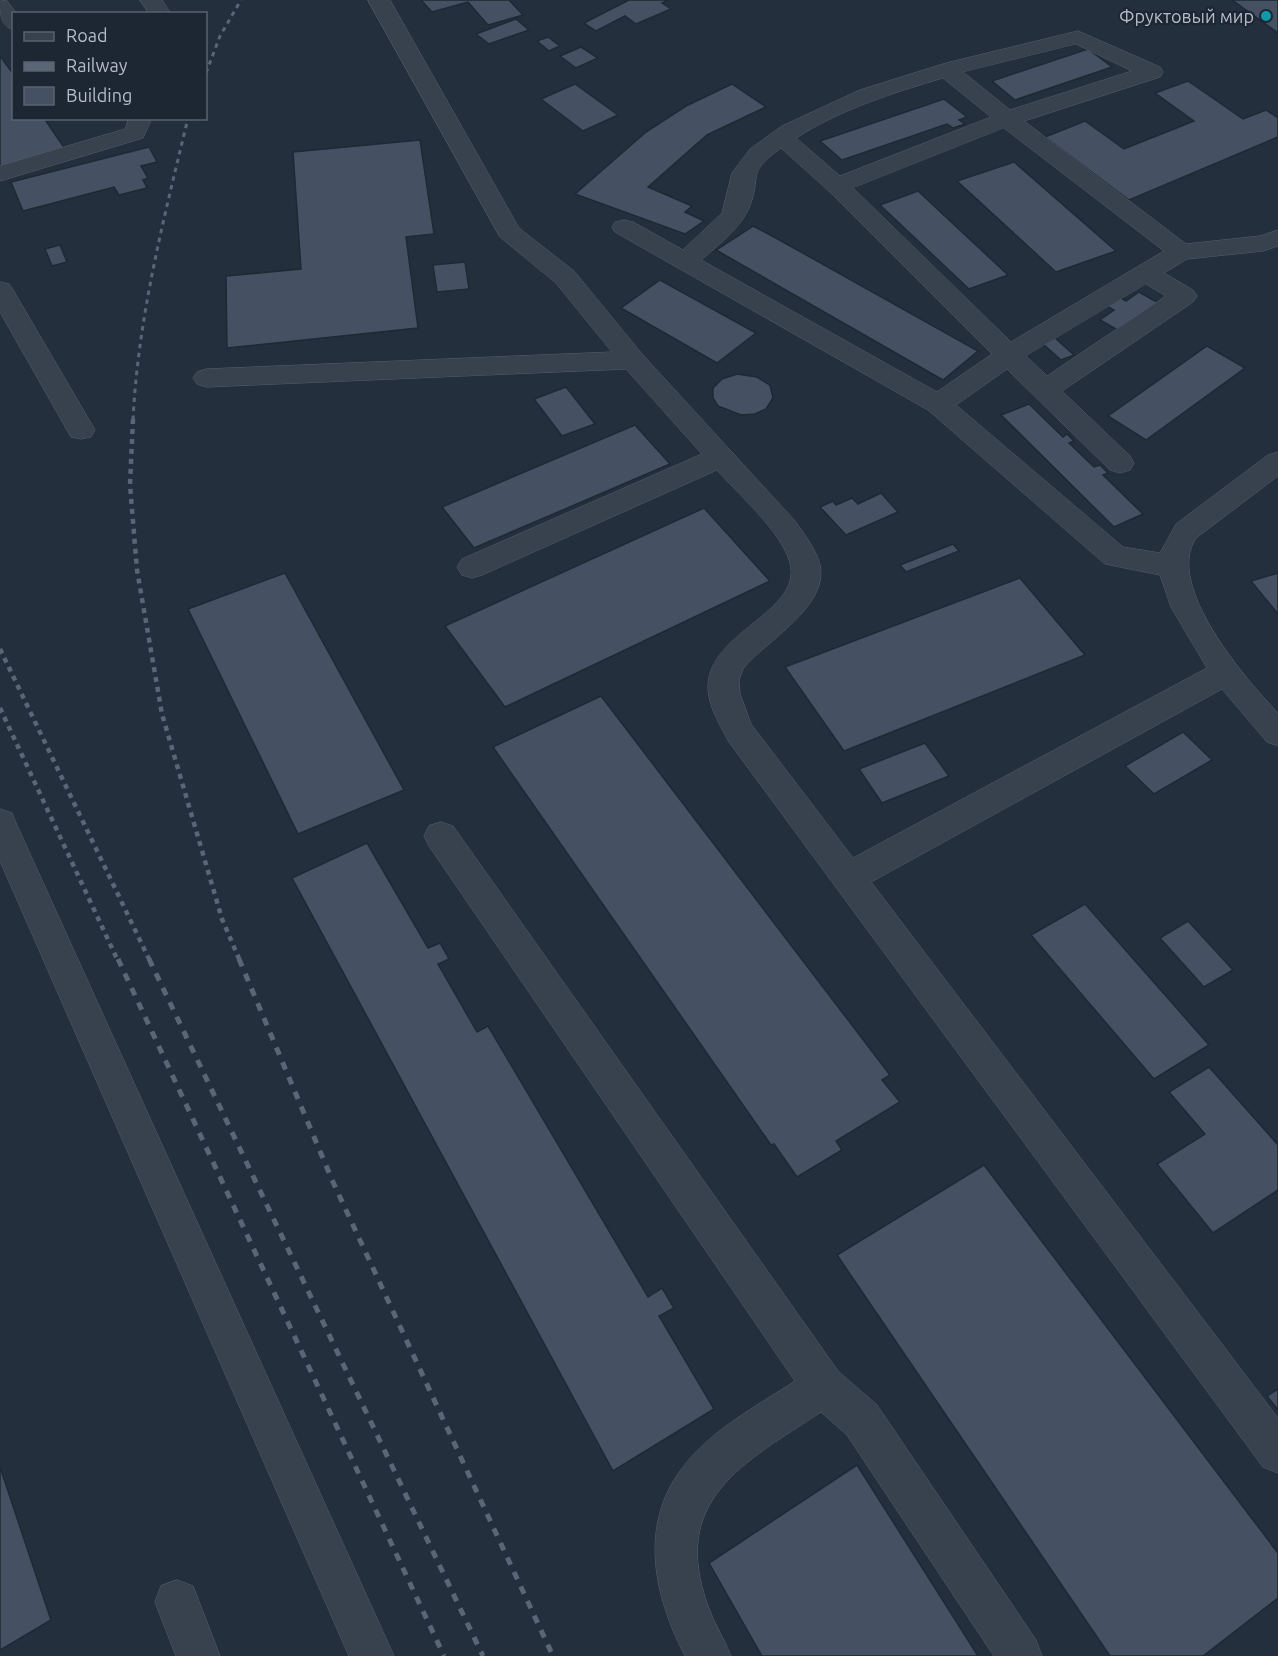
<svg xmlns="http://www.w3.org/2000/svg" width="1278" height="1656" viewBox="0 0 1278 1656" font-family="Ubuntu,sans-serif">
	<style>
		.building { fill: #455162; stroke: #1f2835; stroke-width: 1.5 }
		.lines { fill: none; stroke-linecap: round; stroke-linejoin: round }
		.minor-casing { stroke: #565f6c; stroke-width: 1 }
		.minor { fill: #38414e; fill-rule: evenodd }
		.rail-far2 { stroke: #5a6575; stroke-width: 3; stroke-dasharray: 4.5 4.5; stroke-linecap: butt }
		.rail-far1 { stroke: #5a6575; stroke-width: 4.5; stroke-dasharray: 5 5; stroke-linecap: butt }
		.rail { stroke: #5a6575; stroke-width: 5; stroke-dasharray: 8 8; stroke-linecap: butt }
		.culture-dot { fill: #0f9aa8; stroke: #1d2633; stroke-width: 2 }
		.labels { text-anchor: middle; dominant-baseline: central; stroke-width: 4.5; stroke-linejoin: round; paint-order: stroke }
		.far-poi-label { font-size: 18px; fill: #b4bcc9; stroke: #1d2633; text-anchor: end }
	</style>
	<rect width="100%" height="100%" fill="#242f3e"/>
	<!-- building -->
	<g class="building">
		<path d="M421,0H509L523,15L488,25L468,2L432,12Z"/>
		<path d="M629,0H669L662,3L671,9L636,24L625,16L596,31L584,23Z"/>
		<path d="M1232,0H1278V33Z"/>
		<path d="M516,19L529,30L489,44L476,34Z"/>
		<path d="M548,37L560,46L549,51L537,41Z"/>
		<path d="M581,47L598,58L576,68L560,56Z"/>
		<path d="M1088,49L1112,67L1015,100L992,81Z"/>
		<path d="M0,56L14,75V118H44L65,149L0,169Z"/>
		<path d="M1188,81L1243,119L1266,110L1278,118V137L1129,200L1045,137L1085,121L1124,149L1194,121L1155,93Z"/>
		<path d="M575,84L618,115L583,131L541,99Z"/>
		<path d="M732,84L766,107L707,135L648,187L692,206L685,212L704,221L685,234L575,194L646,132L686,106Z"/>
		<path d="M944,99L967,117L959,120L965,124L953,128L947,124L842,160L820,141Z"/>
		<path d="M420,140L434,234L406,237L418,328L227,348L226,276L301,269L293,152Z"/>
		<path d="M149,147L157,162L141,166L148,178L143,180L147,188L119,195L114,187L23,211L11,182Z"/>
		<path d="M1014,162L1116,251L1056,272L957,181Z"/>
		<path d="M918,191L1008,275L969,289L880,205Z"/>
		<path d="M753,226L774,237L978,351L943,380L716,250Z"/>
		<path d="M60,245L67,262L52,266L45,249Z"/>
		<path d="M465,262L469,289L437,292L433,265Z"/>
		<path d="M660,280L756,333L717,363L621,308Z"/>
		<path d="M1139,292L1162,305L1123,333L1100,320L1114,310L1105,305L1118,296L1126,301Z"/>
		<path d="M1055,338L1074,355L1061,360L1042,343Z"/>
		<path d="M1207,346L1245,368L1146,440L1108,416Z"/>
		<path d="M737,374L757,377L770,385L773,398L766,409L755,414L741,415L718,406L713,398V388L722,379Z"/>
		<path d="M566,387L595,424L562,436L534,399Z"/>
		<path d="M1029,404L1063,437L1067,434L1074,441L1069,443L1094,467L1100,465L1108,473L1103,475L1143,514L1114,527L1001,415Z"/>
		<path d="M635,425L670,464L474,548L442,507Z"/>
		<path d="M881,493L898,512L846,535L820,507L833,501L836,505L852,498L858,504Z"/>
		<path d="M704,508L770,581L505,707L445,626Z"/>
		<path d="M953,544L959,551L906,572L900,565Z"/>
		<path d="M285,573L404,790L298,834L188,609Z"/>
		<path d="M1278,573V614L1251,581Z"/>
		<path d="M1020,578L1085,655L844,751L785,667Z"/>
		<path d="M601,696L890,1075L882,1080L900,1102L836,1141L842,1150L797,1177L774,1144L771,1145L493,747Z"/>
		<path d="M1183,732L1212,760L1154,794L1125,766Z"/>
		<path d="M925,743L949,776L882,803L859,769Z"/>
		<path d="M367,843L428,948L440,943L449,959L438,964L477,1032L488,1026L648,1297L662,1288L674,1308L659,1316L714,1409L613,1471L292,878Z"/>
		<path d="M1085,904L1209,1045L1154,1079L1031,935Z"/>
		<path d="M1188,921L1233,970L1204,987L1160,938Z"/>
		<path d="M1209,1067L1278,1145V1190L1213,1233L1157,1164L1205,1134L1169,1092Z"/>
		<path d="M984,1165L1278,1553V1598L1203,1656H1110L837,1255Z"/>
		<path d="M1278,1389V1410L1267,1396Z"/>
		<path d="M857,1465L978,1656H762L709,1563Z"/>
		<path d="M0,1467L51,1620L0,1650Z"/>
	</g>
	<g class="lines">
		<defs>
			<g id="minor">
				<path d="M0,0L7,1L17,14H14V30C0,26 0,13 0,0Z"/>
				<path d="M140,0H162L171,14H150Z"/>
				<path d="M368,0H390L519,228L574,271L642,354L795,521C804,534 816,549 820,565C829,607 765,641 743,669L739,680L740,694L751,724L853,858L1207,668L1171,607L1160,575L1105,564L928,410L615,232L612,227L615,222L624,220L633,222L683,250L722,213L732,173L750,149L782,126L860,90L946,63L1078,31L1160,67L1163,72L1160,77L1024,121L1186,244L1260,236L1278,230V246L1263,251L1187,259L1164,273L1193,290L1197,296L1193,302L1062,391L1130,456L1134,463L1130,470L1120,473L1110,470L1007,369L956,405L1123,547L1160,553L1176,524L1268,455L1278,452V476L1196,538C1164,585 1246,680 1278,713V746L1267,742L1222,689L871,882L1278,1418V1473L1263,1467L729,742C720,725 708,706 708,687C708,632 803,612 790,563C782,532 738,494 717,470L482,575L472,578L462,575L457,567L462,559L702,454L626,369L206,387L197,384L193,378L197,372L206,369L612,352L556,283L500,237ZM1076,44L1132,71L1010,110L963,72ZM943,78L991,117L840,176L796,138C841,109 893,93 943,78ZM1004,128L1164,251L1011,342L853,188ZM781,148L829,191L992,354L937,392L701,260C718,245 739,230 749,208C763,174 744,175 781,148ZM1146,284L1166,296L1047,376L1026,356Z"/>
				<path d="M129,118H152L143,138L0,181V166L125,129Z"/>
				<path d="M0,282L9,284L13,290L95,430L91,437L81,439L71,437L67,430L0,312Z"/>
				<path d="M0,809L12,813L16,823L394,1656H349L0,861Z"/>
				<path d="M441,822L453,826L838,1371L877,1405L1036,1640L1042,1656H994L847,1435L821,1412C744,1463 669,1499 708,1606C714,1623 724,1639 731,1656H685C654,1596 638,1525 683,1467C711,1430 757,1406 795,1381L429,846L424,836L429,826Z"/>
				<path d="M177,1580L193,1586L220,1656H176L155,1602L161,1586Z"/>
			</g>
		</defs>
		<!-- minor casing -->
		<use href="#minor" class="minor-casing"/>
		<!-- minor -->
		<use href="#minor" class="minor"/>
		<!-- rail-far2 -->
		<g class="rail-far2">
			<path d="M206,73L220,36L241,0"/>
			<path d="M133,420C138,317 164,218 188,118"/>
		</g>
		<!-- rail-far1 -->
		<g class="rail-far1">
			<path d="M133,419L130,485L137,570L162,714L222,919L240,961"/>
			<path d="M0,649L150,961"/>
			<path d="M0,708L118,961"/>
		</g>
		<!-- rail -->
		<g class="rail">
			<path d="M118,959L444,1656"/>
			<path d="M149,959L483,1656"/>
			<path d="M239,959L333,1182L553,1656"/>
		</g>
	</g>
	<!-- markers -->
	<circle class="culture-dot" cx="1266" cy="16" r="6"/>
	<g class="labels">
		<!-- far-poi labels -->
		<g class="far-poi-label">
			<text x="1254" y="16">Фруктовый мир</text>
		</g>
	</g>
	<!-- legend -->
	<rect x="12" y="12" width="195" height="108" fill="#1d2633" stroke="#59626f" stroke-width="1.5"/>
	<rect x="24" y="32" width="30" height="9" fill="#38414e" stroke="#59626f" stroke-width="1.5"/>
	<text x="66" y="42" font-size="18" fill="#b4bcc9">Road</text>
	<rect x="24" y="62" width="30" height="9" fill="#5a6575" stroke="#59626f" stroke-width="1.5"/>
	<text x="66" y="72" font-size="18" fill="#b4bcc9">Railway</text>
	<rect x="24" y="87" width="30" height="18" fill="#455162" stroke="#59626f" stroke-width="1.5"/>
	<text x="66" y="102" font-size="18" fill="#b4bcc9">Building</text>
</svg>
